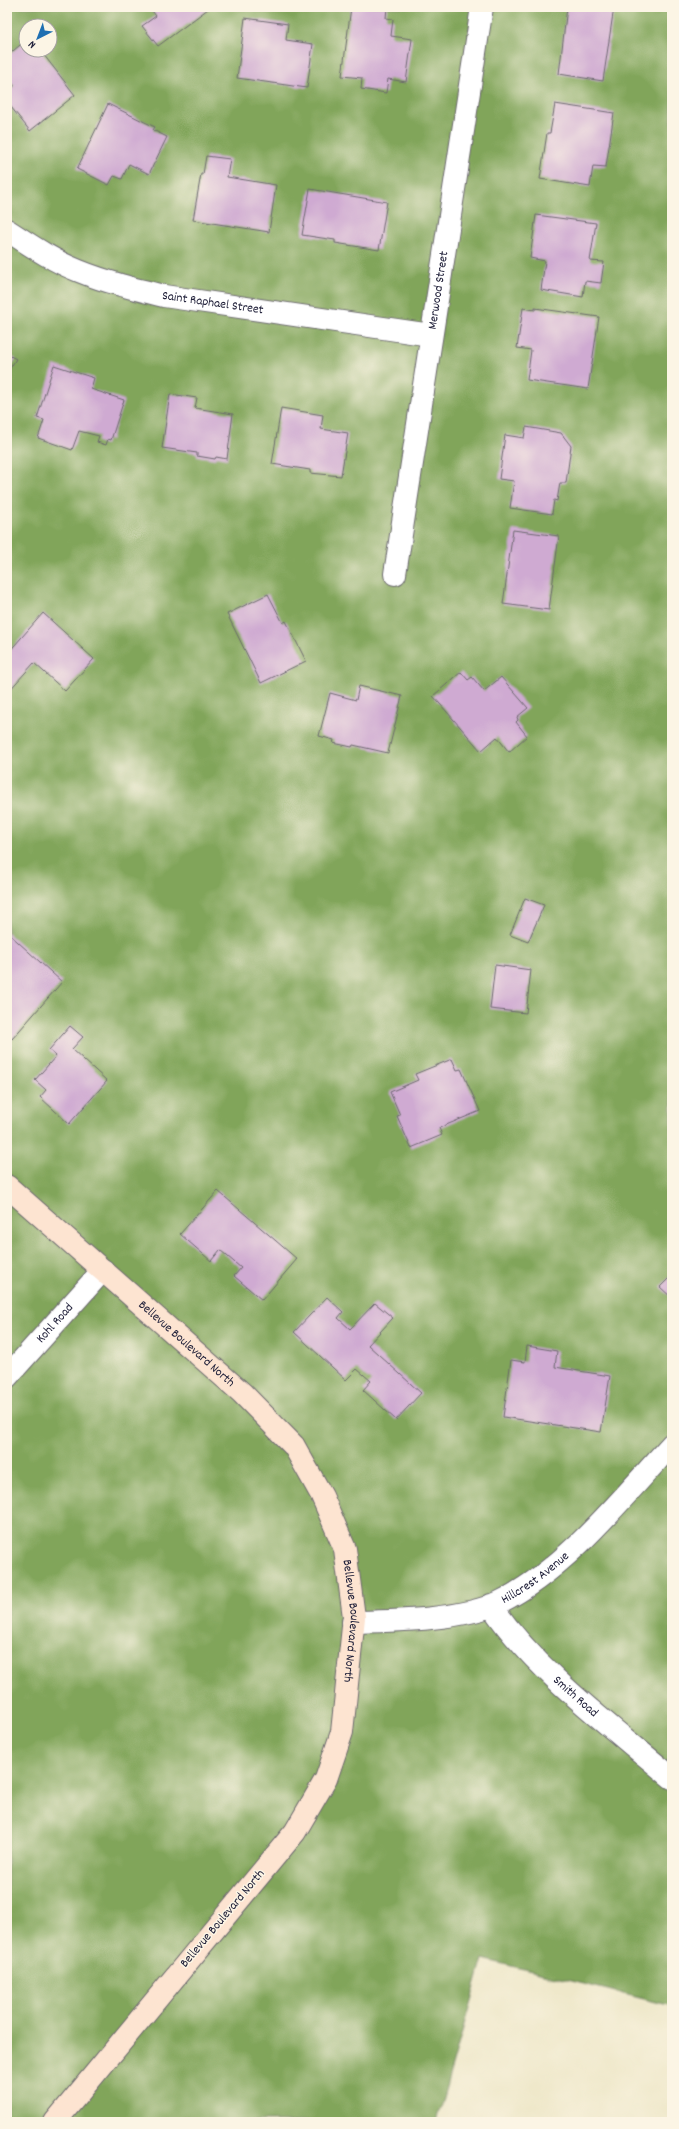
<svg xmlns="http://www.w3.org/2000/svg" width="679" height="2129" viewBox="0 0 679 2129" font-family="Dekko,sans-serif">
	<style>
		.forest { fill: #81a55a; stroke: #52644a; fill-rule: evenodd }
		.building { fill: #cfaad2 }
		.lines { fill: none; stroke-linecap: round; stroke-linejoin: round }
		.minor-casing { stroke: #6a676d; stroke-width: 24 }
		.secondary-casing { stroke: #6a676d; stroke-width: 24 }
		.minor { stroke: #fff; stroke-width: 22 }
		.secondary { stroke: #fde4d1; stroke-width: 22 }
		.labels { text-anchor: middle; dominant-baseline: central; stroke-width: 3; stroke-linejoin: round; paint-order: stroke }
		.street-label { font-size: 13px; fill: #22223b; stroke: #fcf5e5 }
	</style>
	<rect width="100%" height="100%" fill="#fcf5e5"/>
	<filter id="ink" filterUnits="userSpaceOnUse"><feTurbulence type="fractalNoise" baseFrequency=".025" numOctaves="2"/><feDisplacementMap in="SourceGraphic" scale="8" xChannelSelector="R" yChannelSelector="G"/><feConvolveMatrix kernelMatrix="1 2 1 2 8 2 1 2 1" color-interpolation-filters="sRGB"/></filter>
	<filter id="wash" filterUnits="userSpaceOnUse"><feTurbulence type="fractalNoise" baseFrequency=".012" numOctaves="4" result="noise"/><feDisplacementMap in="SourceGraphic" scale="16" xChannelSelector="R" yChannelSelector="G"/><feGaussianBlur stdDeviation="0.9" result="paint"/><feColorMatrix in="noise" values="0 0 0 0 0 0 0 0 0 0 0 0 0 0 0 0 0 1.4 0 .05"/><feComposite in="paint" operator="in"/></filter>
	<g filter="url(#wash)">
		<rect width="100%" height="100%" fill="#efe8ca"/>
		<!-- forest -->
		<path class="forest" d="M7,7H672V2006L483,1959L436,2122H7ZM26,26H50V50H26Z"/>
		<g id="blocks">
			<!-- building -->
			<g class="building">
				<path d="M149,7H207L208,9L158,46L142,26L156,16Z"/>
				<path d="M351,7H387L386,18L393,19L391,36L412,39L406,82L388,79L386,93L361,89L362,78L342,76Z"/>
				<path d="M567,7H614L603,81L559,74Z"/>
				<path d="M245,18L288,24L286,40L313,44L307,88L237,78Z"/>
				<path d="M26,40V50H40L75,95L30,131L7,102V91L14,86L7,76V56Z"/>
				<path d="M108,104L155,127L153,130L167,137L149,174L129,164L122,179L114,176L109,185L77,169Z"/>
				<path d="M555,104L614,113L606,167L593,166L590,187L540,179L547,133H550Z"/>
				<path d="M206,156L230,159L227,177L276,185L269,232L193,220L201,174H203Z"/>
				<path d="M310,189L387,202L379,250L335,243V240L302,235Z"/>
				<path d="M536,215L596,223L590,261L604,262L601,283L585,281L583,297L541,290L545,261L530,258Z"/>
				<path d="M523,308L535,310V308L599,317L588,389L527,380L531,350L517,348Z"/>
				<path d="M7,354L16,359L7,373Z"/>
				<path d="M54,365L94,378L91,389L124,400L111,440L108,439L106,445L97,442L99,436L79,431L72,450L38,438L44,420L37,418Z"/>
				<path d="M170,394L197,398L195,408L233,414L227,459L216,457L215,459L197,456V453L162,448Z"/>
				<path d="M281,408L323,415L321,429L348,433L341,476L310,473V470L272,464Z"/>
				<path d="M526,427L561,433L571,446L566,483H560L557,501L554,500L552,514L510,508L514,481L499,479L505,435L524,438Z"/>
				<path d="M513,530L559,536L549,610L503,604Z"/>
				<path d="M268,594L283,623L286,621L306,661L261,683L227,614Z"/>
				<path d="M43,613L94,659L65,691L34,663L7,693V654Z"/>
				<path d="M461,672L468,680L472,677L484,691L501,677L528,708L517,717L518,720L516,722L527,736L509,752L497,737L481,751L433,696Z"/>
				<path d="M359,686L402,696L388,753L353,745L352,747L333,743L334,740L319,736L330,693L356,700Z"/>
				<path d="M525,898L544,905L528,942L510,935Z"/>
				<path d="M7,932L62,982L12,1039L7,1034Z"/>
				<path d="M495,965L531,970L526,1013L490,1009Z"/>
				<path d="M70,1026L83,1037L72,1049L107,1081L69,1124L40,1097L46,1090L35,1080L56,1056L49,1050Z"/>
				<path d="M452,1059L457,1070L461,1069L480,1111L439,1128L442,1135L411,1148L397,1116L400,1115L390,1092L418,1080L415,1074Z"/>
				<path d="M218,1191L297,1259L262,1300L234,1276L241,1268L220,1250L211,1261L180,1234Z"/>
				<path d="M672,1275V1298L660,1287Z"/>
				<path d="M327,1297L343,1312L338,1318L350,1329L375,1303L393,1318L368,1345L421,1393L396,1420L363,1390L371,1381L357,1369L346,1380L294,1332Z"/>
				<path d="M527,1346L557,1351L555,1367L610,1376L601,1432L503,1417L511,1360L525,1362Z"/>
			</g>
		</g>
	</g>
	<g filter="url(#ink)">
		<use href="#blocks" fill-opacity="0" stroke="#6a676d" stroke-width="1"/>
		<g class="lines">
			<defs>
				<g id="minor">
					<path id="s1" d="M7,230C30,245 53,261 79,271C106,282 135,289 164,296L431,335"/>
					<path id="s2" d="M395,574L482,7"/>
					<path id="s3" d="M7,1377L103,1270"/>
					<path id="s4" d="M491,1605C537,1673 610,1725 672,1778"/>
					<path id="s5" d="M353,1622C395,1621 463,1620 500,1602C565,1570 623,1497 672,1444"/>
				</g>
				<g id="secondary">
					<path id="s6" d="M7,1186L242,1393L294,1446L322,1496L345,1549L354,1617L342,1732L326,1779L295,1832L55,2122"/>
				</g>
			</defs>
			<!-- minor casing -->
			<use href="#minor" class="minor-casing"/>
			<!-- secondary casing -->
			<use href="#secondary" class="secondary-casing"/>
			<!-- minor -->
			<use href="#minor" class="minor"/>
			<!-- secondary -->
			<use href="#secondary" class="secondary"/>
		</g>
	</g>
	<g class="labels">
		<!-- street labels -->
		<g class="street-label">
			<text stroke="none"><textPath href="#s2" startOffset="287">Merwood Street</textPath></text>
			<text stroke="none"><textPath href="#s1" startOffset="221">Saint Raphael Street</textPath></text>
			<text stroke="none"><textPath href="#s3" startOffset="72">Kohl Road</textPath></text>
			<text stroke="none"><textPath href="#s6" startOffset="239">Bellevue Boulevard North</textPath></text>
			<text stroke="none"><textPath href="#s5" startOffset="192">Hillcrest Avenue</textPath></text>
			<text stroke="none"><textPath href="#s6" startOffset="575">Bellevue Boulevard North</textPath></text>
			<text stroke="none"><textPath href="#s4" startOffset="125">Smith Road</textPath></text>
			<text transform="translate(223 1919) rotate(-50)">Bellevue Boulevard North</text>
		</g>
	</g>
	<!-- margin -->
	<rect width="679" height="2129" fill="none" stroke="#fcf5e5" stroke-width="24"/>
	<!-- north arrow -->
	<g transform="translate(38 38) rotate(222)"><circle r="19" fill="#fcf5e5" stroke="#a5a1a1"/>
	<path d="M0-3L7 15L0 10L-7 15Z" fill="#1f6fb2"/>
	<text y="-6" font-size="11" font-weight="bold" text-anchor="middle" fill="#22223b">N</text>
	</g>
</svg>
